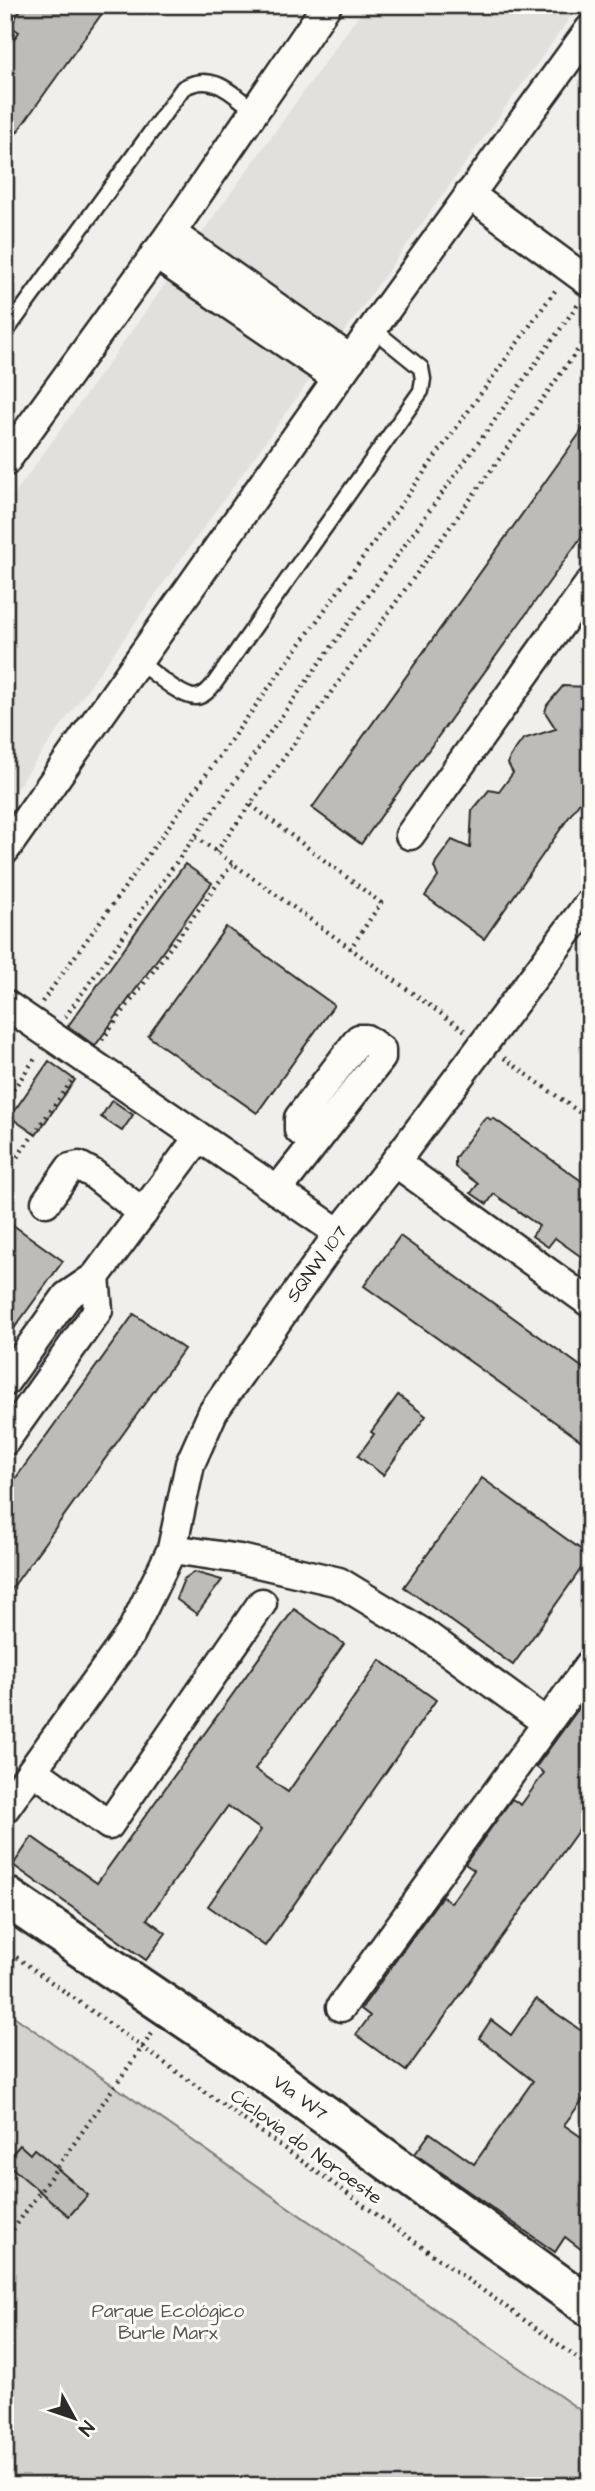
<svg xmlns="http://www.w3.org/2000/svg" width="595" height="2491" viewBox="0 0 595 2491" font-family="'Architects Daughter',sans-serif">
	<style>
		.built { fill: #e1e0dc }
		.green { fill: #d3d2cf; stroke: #7f7e7d; stroke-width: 2 }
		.building { fill: #bdbcb8; stroke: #2b2b2b; stroke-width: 2 }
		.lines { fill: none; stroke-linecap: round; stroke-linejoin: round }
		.service-casing { stroke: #2b2b2b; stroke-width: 19 }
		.minor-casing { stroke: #2b2b2b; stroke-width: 33 }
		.secondary-casing { stroke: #2b2b2b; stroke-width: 44 }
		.path { stroke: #2b2b2b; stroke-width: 4.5; stroke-dasharray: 2 5; stroke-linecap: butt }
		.service { stroke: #fdfcf7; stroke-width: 14 }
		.minor { stroke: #fdfcf7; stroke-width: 28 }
		.secondary { stroke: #fdfcf7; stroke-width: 38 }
		.labels { text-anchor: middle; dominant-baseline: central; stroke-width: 6; stroke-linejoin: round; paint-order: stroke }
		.street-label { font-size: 19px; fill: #2b2b2b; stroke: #fdfcf7 }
		.park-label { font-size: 19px; fill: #555554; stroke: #fdfcf7 }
	</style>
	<rect width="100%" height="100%" fill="#f0efeb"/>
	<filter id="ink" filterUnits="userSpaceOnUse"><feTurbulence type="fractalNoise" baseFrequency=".0143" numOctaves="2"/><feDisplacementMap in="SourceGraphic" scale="14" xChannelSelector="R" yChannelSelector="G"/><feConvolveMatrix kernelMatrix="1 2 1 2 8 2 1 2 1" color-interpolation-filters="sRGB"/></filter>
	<g filter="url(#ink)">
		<!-- built -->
		<path class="built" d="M366,5H579L5,804V507Z"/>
		<!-- green -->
		<path class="green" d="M5,2010L590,2417V2486H5Z"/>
		<!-- building -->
		<g class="building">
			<path d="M24,5H108L5,149V52L19,32L10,26Z"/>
			<path d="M590,419V525L361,844L312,808Z"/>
			<path d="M563,686L590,687V787L484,939L425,896L438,877L434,867L436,862L452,840L470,848L472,811L489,790L499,792L513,773L508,764L510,757L523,739L556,729L545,712L547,705Z"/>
			<path d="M185,864L212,883L95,1046L68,1026Z"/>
			<path d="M226,927L334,1005L257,1113L148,1036Z"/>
			<path d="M49,1061L75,1080L36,1135L10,1117Z"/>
			<path d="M112,1100L133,1115L122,1131L101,1117Z"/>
			<path d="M487,1117L491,1120L493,1118L590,1187V1263L555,1238L548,1247L532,1236L539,1226L494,1194L487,1204L471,1193L478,1184L455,1167V1158L483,1120L484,1121Z"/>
			<path d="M13,1225L63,1261L5,1341V1235Z"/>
			<path d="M400,1236L590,1373V1447L364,1286Z"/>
			<path d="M134,1314L184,1349L5,1598V1493Z"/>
			<path d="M398,1395L426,1416L383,1475L358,1456L374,1434L371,1432Z"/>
			<path d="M482,1478L590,1556L513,1665L404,1587Z"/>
			<path d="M194,1572L222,1580L197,1614L176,1599L184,1579Z"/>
			<path d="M294,1609L344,1644L255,1769L288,1792L380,1660L436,1700L265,1946L208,1906L261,1830L228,1806L147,1919L166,1933L146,1960L13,1865L32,1837L97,1883Z"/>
			<path d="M590,1693V1814L406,2071L356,2035L370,2016L361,2009L442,1896L451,1903L474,1870L465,1864L512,1799L521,1805L544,1773L536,1767Z"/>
			<path d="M536,1999L590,2037V2090L564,2125L590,2143V2256L565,2237L555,2252L415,2154L430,2133L474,2164L533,2081L479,2038L491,2020L511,2035Z"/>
			<path d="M20,2145L30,2154L34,2149L43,2156L88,2195L69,2216L5,2162Z"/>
		</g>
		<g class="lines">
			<defs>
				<g id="service">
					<path d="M5,333L183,88C213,71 231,93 255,111"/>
					<path d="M138,661C150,670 182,698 196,697C204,696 209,690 214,684L421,391L423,379L421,368L373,329"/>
				</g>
				<g id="minor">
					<path d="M469,194L590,283"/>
					<path d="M171,233L351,360"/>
					<path d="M155,254L337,378"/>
					<path d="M5,462L171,233L327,5"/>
					<path d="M410,835L590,583"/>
					<path d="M5,850L383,314L590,29"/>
					<path d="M5,1004L339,1233"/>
					<path d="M395,1162L590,1303"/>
					<path d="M277,1191L381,1058V1050L366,1039H359L299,1118V1130L314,1142"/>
					<path d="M46,1202L70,1168L79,1166L92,1173L143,1213"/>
					<path d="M5,1382L67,1296L95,1277L199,1137"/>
					<path d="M5,1441L98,1310L95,1277"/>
					<path d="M172,1549L240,1559L339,1582L423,1633L547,1723"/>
					<path d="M33,1770L109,1825L262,1603"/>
					<path d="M5,1808L131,1633L172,1549L190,1464L213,1412L339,1233L395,1162L590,902"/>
					<path d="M341,2007L590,1664"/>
				</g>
				<path id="secondary" d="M5,1896L278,2081L590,2307"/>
			</defs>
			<!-- service casing -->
			<use href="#service" class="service-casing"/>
			<!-- minor casing -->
			<use href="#minor" class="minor-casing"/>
			<!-- secondary casing -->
			<use href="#secondary" class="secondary-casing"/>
			<!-- path -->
			<g class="path">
				<path d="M251,805L381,903L350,949"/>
				<path d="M196,837L465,1031"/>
				<path d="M216,852L590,333"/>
				<path d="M42,1002L557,288"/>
				<path d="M65,1017L579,303"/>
				<path d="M102,1040L233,863"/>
				<path d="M5,1052L14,1040"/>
				<path d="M504,1058L590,1120"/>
				<path d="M5,1101L37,1056"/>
				<path d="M5,1174L72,1081"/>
				<path d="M5,1949L590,2367"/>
				<path d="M5,2241L153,2032"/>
			</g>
			<!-- service -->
			<use href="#service" class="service"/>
			<!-- minor -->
			<use href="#minor" class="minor"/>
			<!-- secondary -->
			<use href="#secondary" class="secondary"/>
		</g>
	</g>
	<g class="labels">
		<!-- street labels -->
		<g class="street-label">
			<text transform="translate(317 1264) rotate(-54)">SQNW 107</text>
			<text transform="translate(300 2098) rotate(36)">Vla W7</text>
			<text transform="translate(306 2147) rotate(36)">Ciclovia do Noroeste</text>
		</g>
		<!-- park labels -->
		<g class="park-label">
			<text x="168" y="2311">Parque Ecológico<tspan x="168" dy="22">Burle Marx</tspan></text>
		</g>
	</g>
	<!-- margin -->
	<rect width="595" height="2491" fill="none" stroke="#fdfcf7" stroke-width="28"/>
	<rect x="14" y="14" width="567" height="2463" fill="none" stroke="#2b2b2b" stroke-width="2.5" filter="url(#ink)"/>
	<!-- north arrow -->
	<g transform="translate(74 2418) rotate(130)" stroke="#fdfcf7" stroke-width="5" paint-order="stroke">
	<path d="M0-5L12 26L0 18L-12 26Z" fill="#2b2b2b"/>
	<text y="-10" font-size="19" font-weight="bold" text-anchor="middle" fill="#2b2b2b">N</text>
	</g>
</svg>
